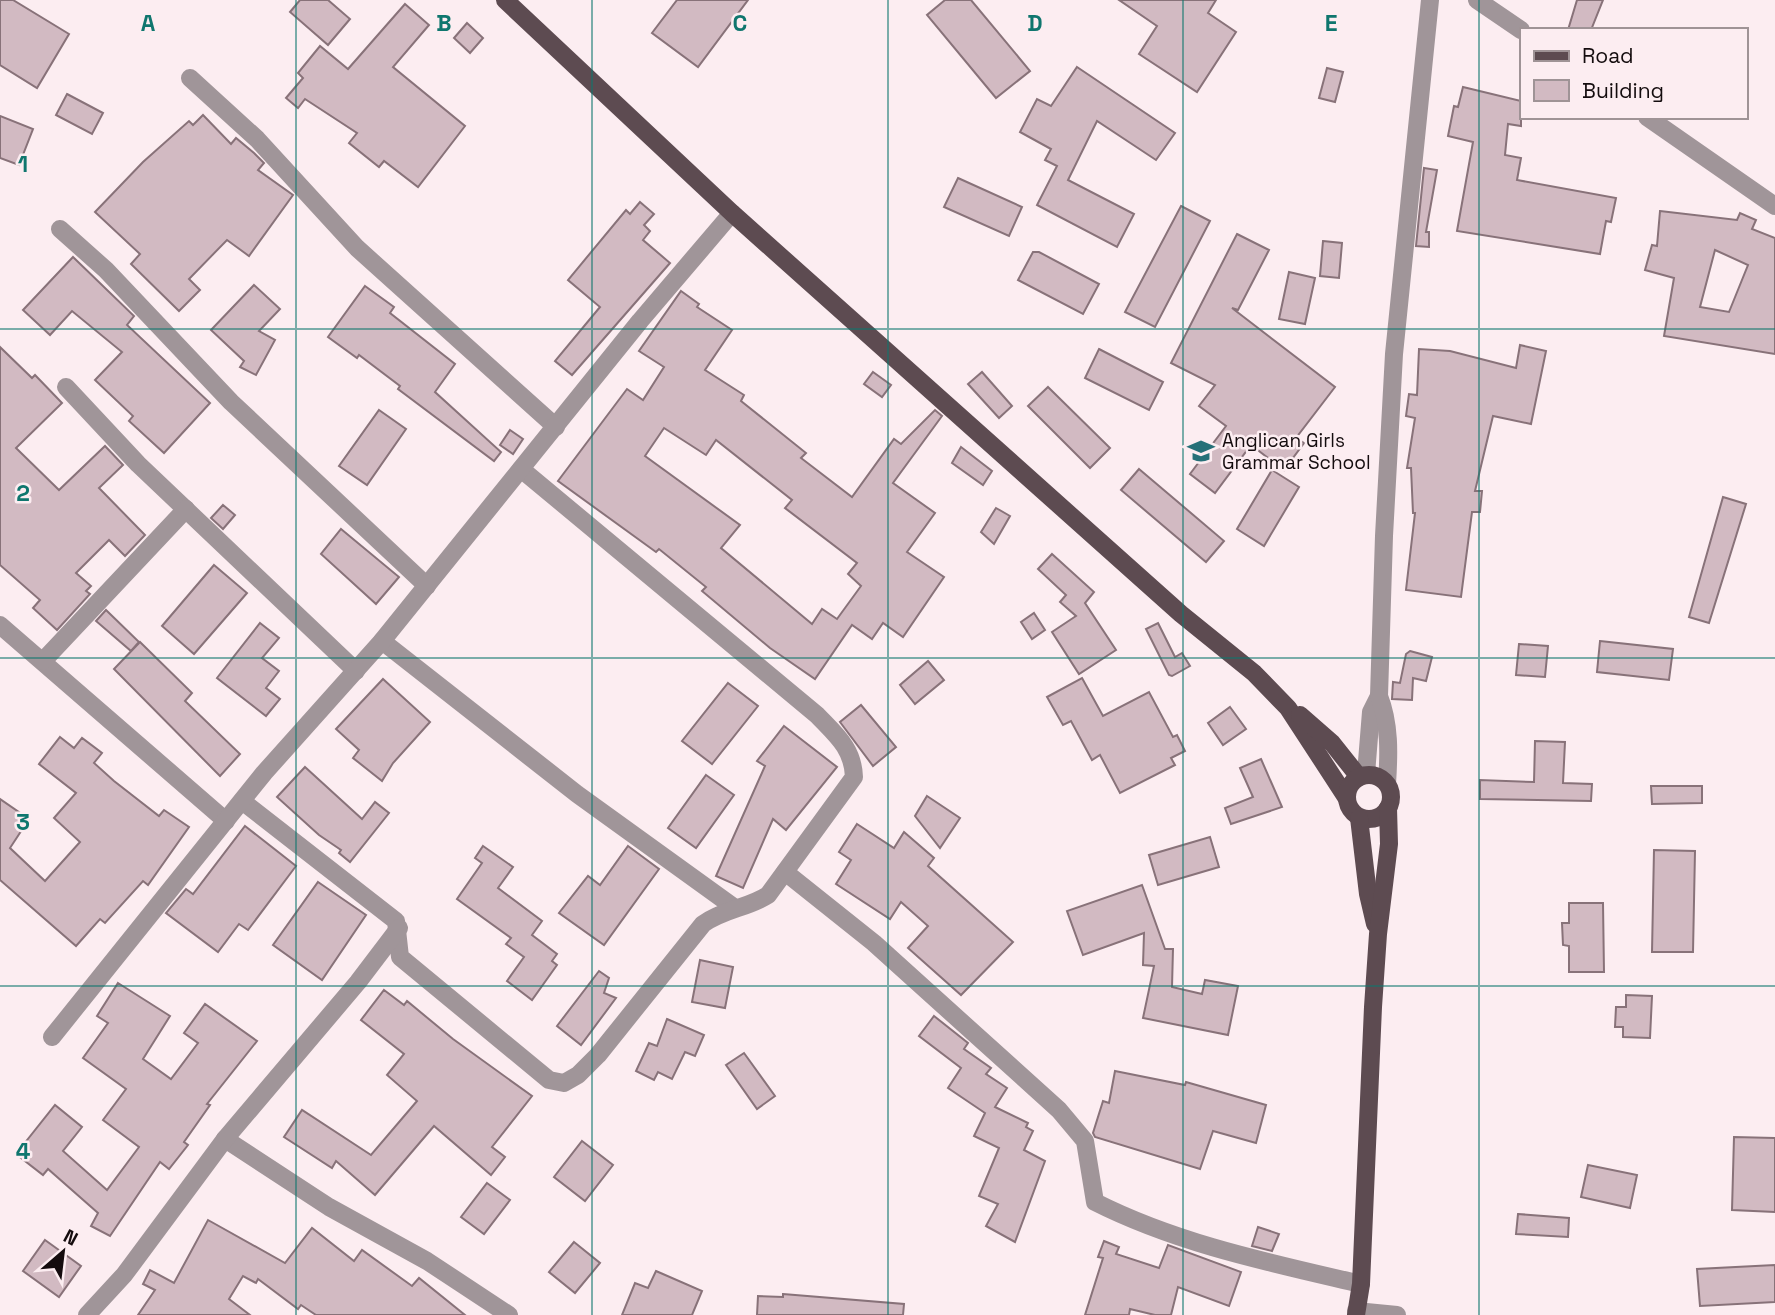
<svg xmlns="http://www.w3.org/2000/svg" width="1775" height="1315" viewBox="0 0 1775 1315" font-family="'Space Grotesk',sans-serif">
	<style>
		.building { fill: #d2bac2; stroke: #887279; stroke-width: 2; fill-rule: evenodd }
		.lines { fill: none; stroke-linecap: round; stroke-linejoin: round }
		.minor { stroke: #a09599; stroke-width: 18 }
		.major { stroke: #5d4b51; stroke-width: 18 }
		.grid { fill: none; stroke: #0f766e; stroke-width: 2; stroke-opacity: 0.55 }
		.labels { text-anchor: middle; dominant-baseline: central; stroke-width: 5; stroke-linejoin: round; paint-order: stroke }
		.poi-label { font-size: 19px; fill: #140c0e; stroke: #fcedf1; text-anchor: start }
		.grid-label { font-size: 23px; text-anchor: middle; font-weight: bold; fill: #0f766e; stroke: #fcedf1; stroke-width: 5; stroke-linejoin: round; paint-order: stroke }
	</style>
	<rect width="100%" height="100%" fill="#fcedf1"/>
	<!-- building -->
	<g class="building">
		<path d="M0,0H13L69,34L37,88L0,65Z"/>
		<path d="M300,0H328L350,19L328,45L290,12Z"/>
		<path d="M677,0H748L698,67L652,33Z"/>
		<path d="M945,0H971L1030,71L996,98L927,15Z"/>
		<path d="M1119,0H1216L1208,13L1236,32L1197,92L1139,54L1157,26Z"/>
		<path d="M1577,0H1603L1591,30H1568Z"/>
		<path d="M405,4L429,25L393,67L465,126L418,187L384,161L379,167L349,143L357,133L305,99L298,108L286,98L303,78L298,73L320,46L348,69Z"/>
		<path d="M467,23L483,38L470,53L454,38Z"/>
		<path d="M1077,67L1175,133L1156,160L1097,121L1068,180L1134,214L1117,247L1037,205L1057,166L1045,160L1051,149L1020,132L1037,99L1051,106Z"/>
		<path d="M1327,68L1343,72L1335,102L1319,98Z"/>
		<path d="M1463,87L1521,101V126L1508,124L1505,155L1521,158L1517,180L1616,198L1611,222L1606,221L1600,254L1457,231L1473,142L1448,136L1454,106L1458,107Z"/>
		<path d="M67,94L103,113L92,134L56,115Z"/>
		<path d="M203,115L231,144L236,138L254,153L264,163L258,170L293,195L249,256L227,240L189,279L200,290L179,311L131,264L140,254L95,212L143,162L189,121L193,125Z"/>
		<path d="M0,116L33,129L19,165L0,158Z"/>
		<path d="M1424,168L1437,170L1426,232H1429V247L1416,246Z"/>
		<path d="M958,178L1022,207L1009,236L944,207Z"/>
		<path d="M640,202L654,214L644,225L650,231L643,240L670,263L572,375L555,361L600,307L568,280L626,210L630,214Z"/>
		<path d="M1181,206L1210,221L1155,327L1125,312Z"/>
		<path d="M1660,211L1737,220L1740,213L1756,220L1752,229L1775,238V354L1664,336L1674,278L1645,270L1652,245L1657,246ZM1715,250L1748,265L1729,312L1700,307Z"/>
		<path d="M1237,234L1269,250L1238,310L1232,308L1335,387L1296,438L1304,443L1284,470L1251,445L1215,493L1190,474L1226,426L1199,406L1215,385L1171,363Z"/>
		<path d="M1323,241L1342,243L1339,278L1320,276Z"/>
		<path d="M1033,252H1039L1099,284L1083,314L1018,280Z"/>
		<path d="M73,257L134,316L127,325L210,403L164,453L129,421L133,416L95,380L122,352L72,311L50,335L23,310Z"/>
		<path d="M1289,272L1315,278L1305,324L1279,319Z"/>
		<path d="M254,285L280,309L259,331L275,340L256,375L240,367L244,361L211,330Z"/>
		<path d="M365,286L394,307L390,313L455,364L435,392L501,452L494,461L398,389L400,386L359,355L357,358L328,337Z"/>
		<path d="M681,291L699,304L697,307L732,330L705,370L744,395L741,401L806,453L801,458L852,497L894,439L901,444L935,410L942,416L893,483L935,513L907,552L944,577L903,637L883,623L872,639L852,625L815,679L770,648L702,591L706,587L659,549L656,552L558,481L627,389L643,400L664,367L639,351ZM664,428L706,455L716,440L792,500L785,508L857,563L848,574L861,586L837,619L822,609L812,624L721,548L740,525L645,456Z"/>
		<path d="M1520,345L1546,351L1531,424L1493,416L1475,491H1482L1480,512H1472L1461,597L1406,590L1415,513H1413L1411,468H1407L1415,418L1406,416L1409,394L1417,395L1419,349L1450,351L1516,368Z"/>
		<path d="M0,347L32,378L35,375L62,403L16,448L59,490L105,446L123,465L99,488L145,535L125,556L109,540L76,573L91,586L86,591L90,594L57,630L33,608L40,600L0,565Z"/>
		<path d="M1099,349L1163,382L1149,410L1085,378Z"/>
		<path d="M873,372L891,385L882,397L864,384Z"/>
		<path d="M982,372L1012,406L999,418L968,384Z"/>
		<path d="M1048,387L1110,448L1090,468L1028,406Z"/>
		<path d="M379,410L406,429L367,485L339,466Z"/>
		<path d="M510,430L523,439L513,454L500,445Z"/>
		<path d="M961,447L992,471L983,485L952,463Z"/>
		<path d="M1139,469L1224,541L1206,562L1121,490Z"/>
		<path d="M1272,470L1299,487L1264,546L1237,529Z"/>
		<path d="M1723,497L1746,504L1709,623L1689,617Z"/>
		<path d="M223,505L235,515L223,529L211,518Z"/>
		<path d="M996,508L1010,516L994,544L981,532Z"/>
		<path d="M341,529L399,577L376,604L321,554Z"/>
		<path d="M1052,554L1094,592L1085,603L1116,650L1079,674L1052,632L1076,616L1060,602L1066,595L1038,569Z"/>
		<path d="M214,565L247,593L194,654L162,626Z"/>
		<path d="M106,610L139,642L131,651L96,621Z"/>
		<path d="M1034,613L1045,630L1032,639L1021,622Z"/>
		<path d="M260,623L279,638L262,658L279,671L266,688L280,699L266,716L217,678Z"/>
		<path d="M1158,623L1175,657L1182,653L1190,666L1172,676L1169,675L1146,629Z"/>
		<path d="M1600,641L1673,649L1669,680L1597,672Z"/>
		<path d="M140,642L192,693L185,701L240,754L220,776L114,669Z"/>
		<path d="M1519,644L1548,646L1545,677L1516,675Z"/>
		<path d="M1410,651L1432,657L1426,681L1413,678L1412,700L1392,699L1393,682L1400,683L1406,654Z"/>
		<path d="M928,661L944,680L915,704L900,685Z"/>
		<path d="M1082,678L1103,716L1149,692L1173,737L1177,735L1185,751L1171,758L1175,765L1120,793L1100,755L1092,760L1071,721L1063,725L1047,697Z"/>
		<path d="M383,679L430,722L393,763L382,781L353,758L359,750L336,729Z"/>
		<path d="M728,683L758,706L712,764L682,741Z"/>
		<path d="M861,705L896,747L873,766L840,722Z"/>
		<path d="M1230,707L1246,729L1223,745L1208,723Z"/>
		<path d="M784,726L837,767L786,830L773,819L743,888L716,876L765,766L757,761Z"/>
		<path d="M60,737L74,748L82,738L102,753L94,763L114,781L159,816L164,810L189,827L148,885L143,881L105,923L100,919L76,946L0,880V799L29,819L10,848L45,881L80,842L54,818L76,793L39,764Z"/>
		<path d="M1535,741L1565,742L1563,783L1592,784L1591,801L1480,799V780L1534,782Z"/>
		<path d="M1261,759L1282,807L1231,824L1225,808L1253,797L1240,768Z"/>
		<path d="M305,767L362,819L375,802L389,813L350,862L339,853L341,850L319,835L277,797Z"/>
		<path d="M706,775L734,795L696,848L668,828Z"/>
		<path d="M1651,786H1702V803L1652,804Z"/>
		<path d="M927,796L960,818L940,848L915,816Z"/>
		<path d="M857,824L894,848L904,832L934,858L928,866L1013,942L961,995L908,948L928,926L901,902L890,919L836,884L851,860L839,852Z"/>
		<path d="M245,826L296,866L248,930L239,924L218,952L166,913L186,889L193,894Z"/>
		<path d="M1210,837L1219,867L1158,885L1149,855Z"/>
		<path d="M483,846L513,867L498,888L542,921L532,935L557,954L552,961L557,965L532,1000L507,981L524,957L506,944L511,938L457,899L482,863L475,858Z"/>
		<path d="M628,846L659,869L604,945L559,913L588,876L600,885Z"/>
		<path d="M1654,850L1695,851L1693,952H1652Z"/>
		<path d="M318,882L366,915L322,980L273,945Z"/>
		<path d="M1142,885L1165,949H1173L1172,987L1202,994L1205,980L1238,986L1228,1035L1143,1018L1154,966L1143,965L1144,933L1083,955L1067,911Z"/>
		<path d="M1569,903H1603L1604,972H1569V946L1563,945L1562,923H1569Z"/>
		<path d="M700,960L733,967L725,1008L692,1002Z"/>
		<path d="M599,971L609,978L604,993L616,998L581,1045L557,1026Z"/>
		<path d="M118,983L170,1016L143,1059L171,1079L198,1043L184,1033L205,1004L257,1041L207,1104L210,1105L184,1142L188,1145L169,1169L160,1162L110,1236L91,1226L98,1213L48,1169L43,1175L16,1154L55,1105L82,1127L63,1151L107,1190L139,1147L103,1120L126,1089L83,1058L108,1023L97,1016Z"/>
		<path d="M384,990L404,1005L407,1001L453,1039L532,1096L492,1147L505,1157L491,1175L434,1126L375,1195L336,1161L332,1168L284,1137L302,1110L371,1155L417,1101L387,1075L404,1054L361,1020Z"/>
		<path d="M1626,995L1652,996L1650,1038L1623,1037V1027H1615L1616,1007H1626Z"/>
		<path d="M934,1016L968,1043L964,1049L991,1068L986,1074L1007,1088L995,1107L1028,1123L1026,1127L1033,1131L1024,1150L1045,1161L1015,1242L986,1226L998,1204L979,1196L999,1148L974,1136L985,1113L948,1088L961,1068L919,1036Z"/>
		<path d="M667,1019L704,1035L695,1056L685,1052L672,1079L658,1072L654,1080L636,1071L649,1043L657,1046Z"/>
		<path d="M744,1053L775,1096L757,1109L726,1065Z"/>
		<path d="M1115,1071L1185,1085L1186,1082L1266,1105L1256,1143L1213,1131L1200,1169L1095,1137L1093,1133L1103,1101L1109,1103Z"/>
		<path d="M1734,1137L1775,1138V1212L1732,1210Z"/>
		<path d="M582,1141L613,1165L585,1201L554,1177Z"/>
		<path d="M1588,1165L1637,1175L1630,1208L1581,1197Z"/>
		<path d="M487,1183L510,1200L484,1234L461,1217Z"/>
		<path d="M1518,1214L1569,1218L1568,1237L1516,1234Z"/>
		<path d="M208,1220L285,1263L312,1228L354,1261L362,1250L412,1286L419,1278L465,1315H316L301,1305L298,1309L258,1279L256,1283L243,1276L229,1299L250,1315H138L155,1290L143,1284L150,1270L174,1283Z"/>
		<path d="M1258,1227L1279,1234L1272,1251L1252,1246Z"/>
		<path d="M45,1240L81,1266L59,1297L23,1271Z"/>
		<path d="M1104,1241L1119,1247L1116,1254L1159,1268L1168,1245L1241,1272L1229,1306L1178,1287L1171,1315H1155L1130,1309L1129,1315H1085L1103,1258L1098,1257Z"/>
		<path d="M574,1242L600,1263L575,1293L549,1272Z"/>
		<path d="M1775,1265V1302L1700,1306L1697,1269Z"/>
		<path d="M656,1271L702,1291L692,1315H622L635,1283L648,1288Z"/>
		<path d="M783,1294L904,1304L903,1315H757L758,1296L783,1297Z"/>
	</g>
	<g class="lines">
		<!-- minor -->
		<g class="minor">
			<path d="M1477,0L1521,30"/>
			<path d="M190,78L257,139L357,248L556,427"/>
			<path d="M1647,117L1775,206"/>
			<path d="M60,229L106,270L231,402L427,586"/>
			<path d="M66,387L138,464L356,671"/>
			<path d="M0,625L226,821"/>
			<path d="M382,641L577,794L735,908"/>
			<path d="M43,661L186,509"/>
			<path d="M1366,774L1371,712L1379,696"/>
			<path d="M1387,784C1389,754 1390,724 1379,696L1384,536L1394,354L1430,0"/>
			<path d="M242,801L396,921L400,957L549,1080L564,1083L578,1075L598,1055L703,924C724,909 748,908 768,895L854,777C853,748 836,735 817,715L521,469"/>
			<path d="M785,872L874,943L1059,1110L1085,1141L1095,1202C1178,1244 1271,1263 1361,1284"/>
			<path d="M52,1037L264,773L382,641L640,321L732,213"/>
			<path d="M225,1139L329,1207L427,1261L509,1315"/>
			<path d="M1356,1311L1397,1315"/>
			<path d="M87,1315L124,1275L225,1139L358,982L399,928"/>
		</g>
		<!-- major -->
		<g class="major">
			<path d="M505,0L732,213L1181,614L1254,673L1288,708L1346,797"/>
			<path d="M1300,715L1332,743L1359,777"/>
			<circle cx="1369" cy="797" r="22"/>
			<path d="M1359,818L1368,894L1375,924"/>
			<path d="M1356,1315L1361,1284L1373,1007L1378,934L1389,844L1388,808"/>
		</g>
	</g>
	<!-- grid -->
	<path class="grid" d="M296,0V1315M592,0V1315M888,0V1315M1183,0V1315M1479,0V1315M0,329H1775M0,658H1775M0,986H1775"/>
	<!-- icons -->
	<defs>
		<symbol id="school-bare" viewBox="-9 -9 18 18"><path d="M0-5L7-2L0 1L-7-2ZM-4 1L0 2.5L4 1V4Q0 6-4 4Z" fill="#267078" stroke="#fcedf1" stroke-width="2.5" paint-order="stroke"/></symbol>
	</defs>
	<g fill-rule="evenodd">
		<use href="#school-bare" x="1182" y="432" width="38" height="38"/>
	</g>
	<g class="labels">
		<!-- poi labels -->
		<g class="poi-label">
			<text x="1222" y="440">Anglican Girls<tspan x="1222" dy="22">Grammar School</tspan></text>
		</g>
	</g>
	<g class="grid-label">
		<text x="148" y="31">A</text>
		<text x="444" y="31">B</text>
		<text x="740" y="31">C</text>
		<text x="1035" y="31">D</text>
		<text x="1331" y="31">E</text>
		<text x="23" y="172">1</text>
		<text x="23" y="501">2</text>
		<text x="23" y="830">3</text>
		<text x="23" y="1159">4</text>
	</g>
	<!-- legend -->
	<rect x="1520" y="28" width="228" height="91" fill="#fcedf1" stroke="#9f9396" stroke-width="2"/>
	<rect x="1534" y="51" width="35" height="10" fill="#5d4b51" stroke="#9f9396" stroke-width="2"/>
	<text x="1582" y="63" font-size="21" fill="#140c0e">Road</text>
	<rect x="1534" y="80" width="35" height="21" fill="#d2bac2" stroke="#9f9396" stroke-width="2"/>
	<text x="1582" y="98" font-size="21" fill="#140c0e">Building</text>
	<!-- north arrow -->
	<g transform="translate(63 1252) rotate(28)" stroke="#fcedf1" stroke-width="5" paint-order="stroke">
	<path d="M0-5L12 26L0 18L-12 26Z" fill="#140c0e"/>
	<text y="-10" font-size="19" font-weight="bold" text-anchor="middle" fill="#140c0e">N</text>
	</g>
</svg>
